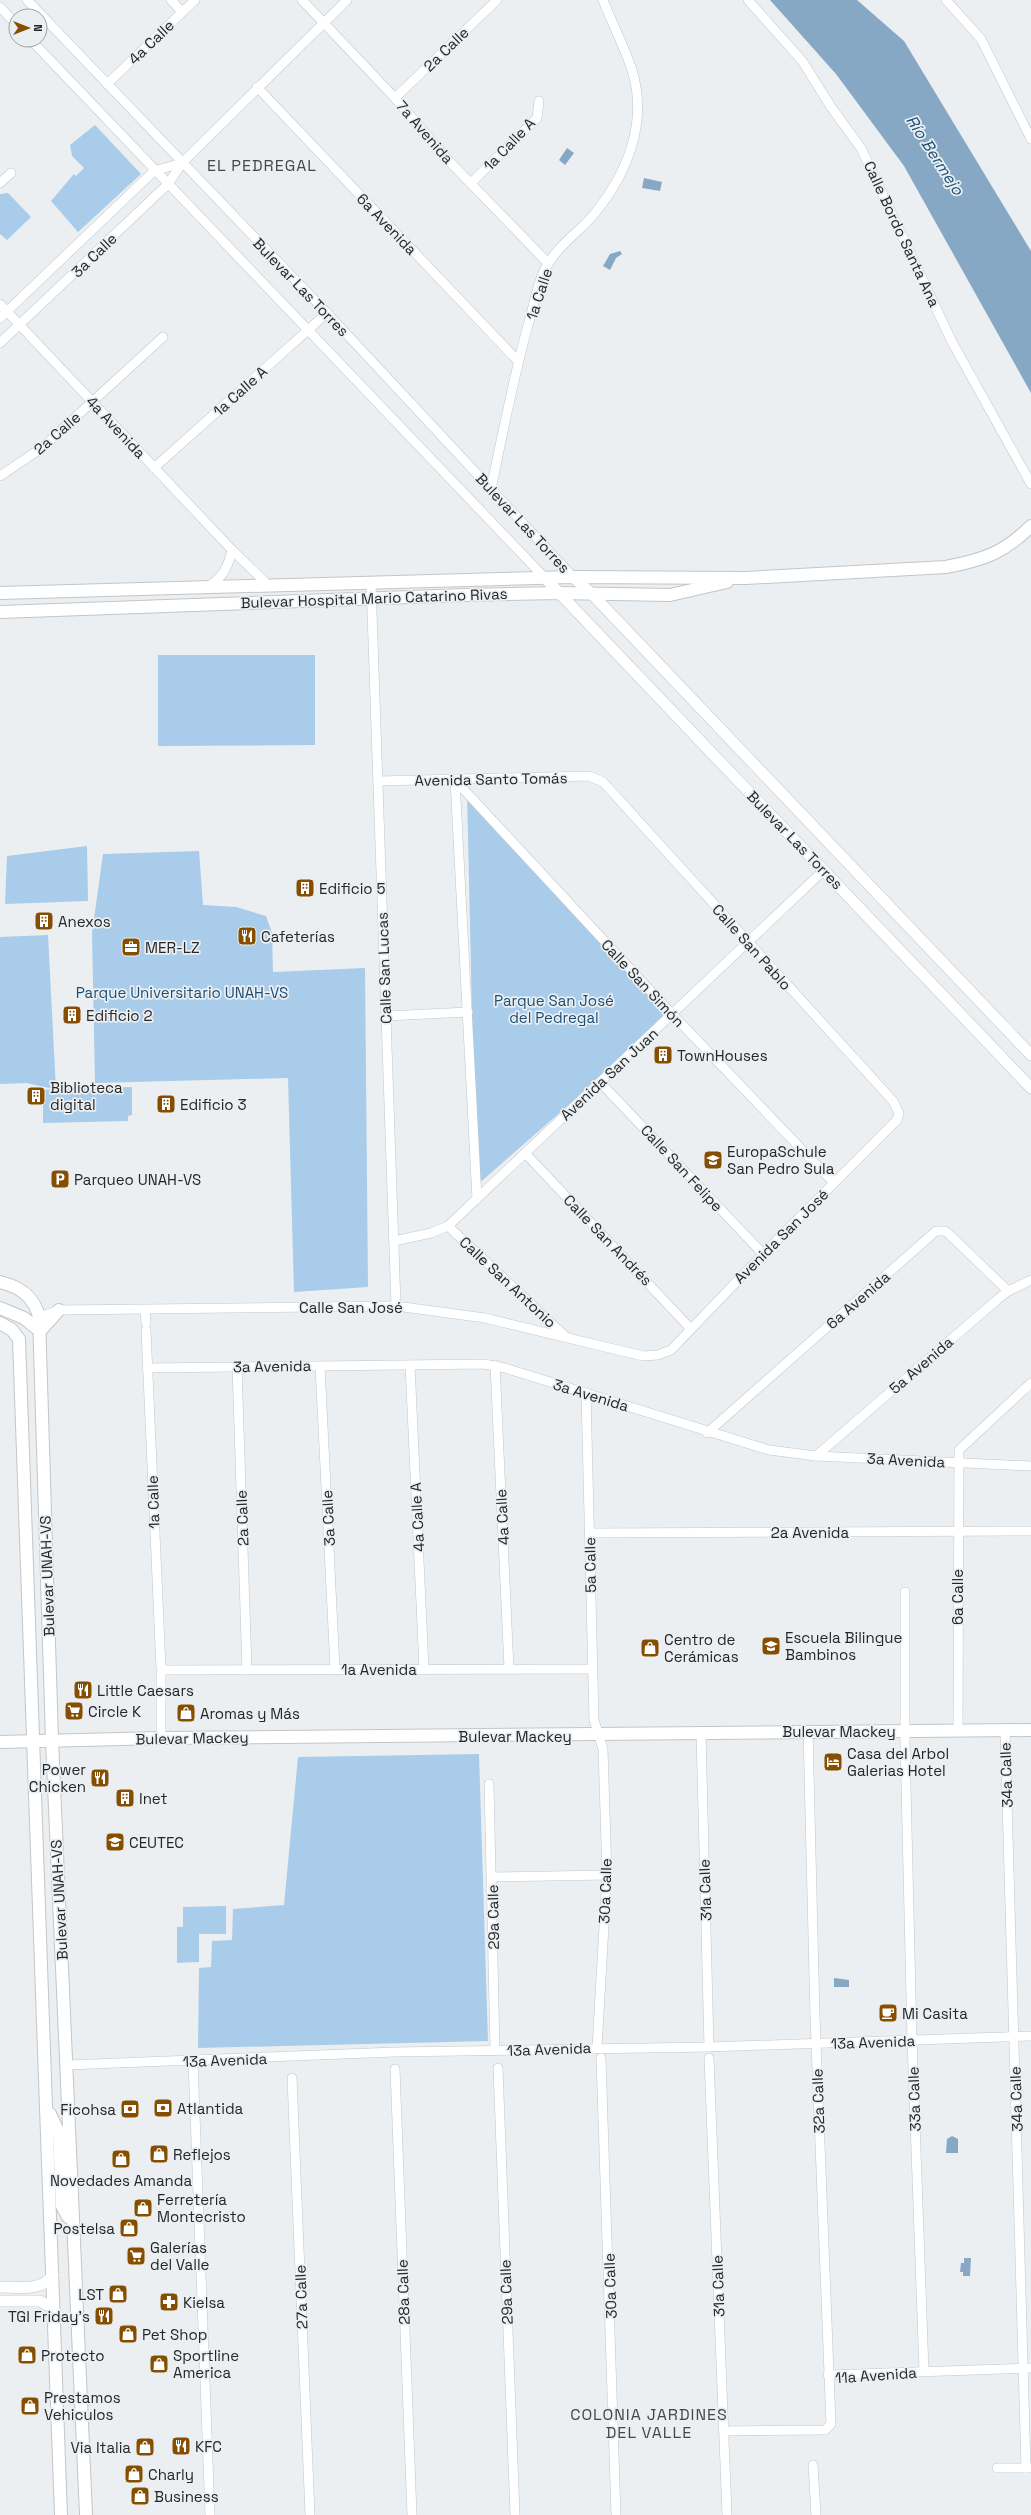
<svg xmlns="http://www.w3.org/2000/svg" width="1031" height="2515" viewBox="0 0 1031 2515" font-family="'Space Grotesk',sans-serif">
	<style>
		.green { fill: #a9ccea }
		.water { fill: #87a8c5 }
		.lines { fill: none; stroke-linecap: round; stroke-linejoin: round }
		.minor-casing { stroke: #c2c6c9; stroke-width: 10 }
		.tertiary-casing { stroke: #c2c6c9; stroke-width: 12 }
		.secondary-casing { stroke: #c2c6c9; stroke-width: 14 }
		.minor { stroke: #fff; stroke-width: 9 }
		.tertiary { stroke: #fff; stroke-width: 11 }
		.secondary { stroke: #fff; stroke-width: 12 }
		.labels { text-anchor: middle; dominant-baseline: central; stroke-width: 3.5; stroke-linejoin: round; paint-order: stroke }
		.street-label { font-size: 15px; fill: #242627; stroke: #ebeff2 }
		.poi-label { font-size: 15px; fill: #242627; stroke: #ebeff2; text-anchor: start }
		.park-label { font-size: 15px; fill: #1a4e76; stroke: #ebeff2 }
		.water-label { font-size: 16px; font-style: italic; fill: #1d5279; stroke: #ebeff2 }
		.neighbourhood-label { font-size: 16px; letter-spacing: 1px; fill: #45484b; stroke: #ebeff2 }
	</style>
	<rect width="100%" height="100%" fill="#ebeff2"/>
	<!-- green -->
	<g class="green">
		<path d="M95,125L141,174L78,232L51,201L74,174L76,176L84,168L72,156L70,145Z"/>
		<path d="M8,193L31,217L7,240L0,234V194Z"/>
		<path d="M158,655H315V745L158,746Z"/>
		<path d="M467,793L672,1014L476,1186Z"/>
		<path d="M87,846L88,901L5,904L7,856Z"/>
		<path d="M199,851L203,905L236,907L266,916L272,933L273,972L365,968L368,1287L294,1292L288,1078L95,1083L92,933L103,854Z"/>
		<path d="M48,935L56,1089L132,1087V1115L128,1116V1121L43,1123V1090L54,1089L26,1083L0,1084V937Z"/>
		<path d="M479,1754L488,2041L198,2048L199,1968L211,1967L212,1941L232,1940L233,1909L284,1905L298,1757Z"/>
		<path d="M226,1906V1934H199V1962L177,1963V1927H183V1907Z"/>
	</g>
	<!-- water -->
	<g class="water">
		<path d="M770,0H857L904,41L1031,251V393L904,166L836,74Z"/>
		<path d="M567,148L574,153L565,165L559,160Z"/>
		<path d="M644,178L662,182L660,191L642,188Z"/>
		<path d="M620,251L622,254L616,258L610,270L603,266L610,254Z"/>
		<path d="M834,1978L849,1980V1987H834Z"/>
		<path d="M952,2136L958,2139V2153H946L947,2139Z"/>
		<path d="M964,2258H971L970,2276H963V2272H960L961,2263H964Z"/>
	</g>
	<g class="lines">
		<defs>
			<g id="minor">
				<path d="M27,0L327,313L573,577"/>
				<path d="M171,0L182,12"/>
				<path d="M302,0L395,98L448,160L548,263"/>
				<path d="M748,0L803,62L831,107L861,148L951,340L1031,484"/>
				<path d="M946,0L981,39L1031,139"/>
				<path d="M0,7L16,24"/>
				<path d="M31,40L544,577"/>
				<path d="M107,84L195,0"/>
				<path d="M257,87L518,361"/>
				<path d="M395,98L497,0"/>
				<path d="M0,183L11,173"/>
				<path d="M471,183L537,118L539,101"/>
				<path d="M0,304L232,550L268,585"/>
				<path d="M0,318L154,171L182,163"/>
				<path d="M0,343L168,184L182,163L347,0"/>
				<path d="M154,468L327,313"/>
				<path d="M0,476L43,447L163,337"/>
				<path d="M491,489C503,432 514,374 530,318C535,301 538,280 548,264C560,243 581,231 595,213C628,172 648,122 632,70C624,46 612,23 603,0"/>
				<path d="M371,583L396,1306"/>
				<path d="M207,587C223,578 228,567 232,550"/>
				<path d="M455,780L672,1014L834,1183"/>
				<path d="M455,780L477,1199"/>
				<path d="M386,1016L468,1012"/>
				<path d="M600,1082L763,1254"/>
				<path d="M525,1153L690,1328"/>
				<path d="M448,1226L566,1337"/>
				<path d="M394,1241L431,1233L448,1226L824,870"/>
				<path d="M145,1310L146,1323"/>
				<path d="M39,1317L59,1310L396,1306L485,1318L643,1356L658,1355L671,1350L763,1254L897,1120L899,1113L893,1101L603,782L589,776L378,781"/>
				<path d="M146,1330L161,1668L165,1670L593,1669"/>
				<path d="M410,1365L424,1669"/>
				<path d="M495,1365L509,1669"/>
				<path d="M320,1366L335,1669"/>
				<path d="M237,1367L247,1670"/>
				<path d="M147,1368L484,1364L505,1368L769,1450L816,1456L1031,1466"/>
				<path d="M586,1393L594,1720L603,1749L607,1875L597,2047"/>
				<path d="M707,1433L936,1231H945L950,1235L1008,1291"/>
				<path d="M816,1456L998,1299L1008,1291L1031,1280"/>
				<path d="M589,1533L1031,1531"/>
				<path d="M905,1592V1742L912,2040L924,2371"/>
				<path d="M161,1674V1738"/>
				<path d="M1005,1730L1026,2468"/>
				<path d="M958,1731L959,1450L1031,1383"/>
				<path d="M701,1733L709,2047"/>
				<path d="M489,1784L495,2050"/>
				<path d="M492,1877L607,1875"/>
				<path d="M601,2058L616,2515"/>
				<path d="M709,2058L727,2515"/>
				<path d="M193,2061L210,2515"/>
				<path d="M67,2065L395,2052L709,2047L1031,2036"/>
				<path d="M498,2068L515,2515"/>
				<path d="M395,2069L412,2515"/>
				<path d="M292,2078L310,2515"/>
				<path d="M828,2375L1031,2368"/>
				<path d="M724,2431L825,2430L831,2424L815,2017L808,1731"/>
				<path d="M813,2465L816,2515"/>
				<path d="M997,2468H1031"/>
			</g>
			<g id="tertiary">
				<path d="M544,577L1031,1088"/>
				<path d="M573,577L591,593L1031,1055"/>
				<path d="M0,2287C19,2287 41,2292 53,2275"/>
				<path d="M0,2301H40L54,2309"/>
			</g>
			<g id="secondary">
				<path d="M0,593L573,577L746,578L946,567C983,560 1004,553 1031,526"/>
				<path d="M0,612L465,595L558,593L670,595L727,582"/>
				<path d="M0,1282C21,1287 34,1297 39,1317L52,1740L86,2515"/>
				<path d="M0,1308L24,1318L40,1331"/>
				<path d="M0,1323L12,1330L19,1339C31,1731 47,2123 61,2515"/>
				<path d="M40,1331L59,1310"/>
				<path d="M0,1742L161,1738L1031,1730"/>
				<path d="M50,2114L59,2133L62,2206L68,2217H73"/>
			</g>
		</defs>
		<!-- minor casing -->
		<use href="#minor" class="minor-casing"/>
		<!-- tertiary casing -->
		<use href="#tertiary" class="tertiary-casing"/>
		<!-- secondary casing -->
		<use href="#secondary" class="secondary-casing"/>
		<!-- minor -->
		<use href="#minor" class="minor"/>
		<!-- tertiary -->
		<use href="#tertiary" class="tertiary"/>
		<!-- secondary -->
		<use href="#secondary" class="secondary"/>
	</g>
	<!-- icons -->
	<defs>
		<symbol id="building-square" viewBox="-11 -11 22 22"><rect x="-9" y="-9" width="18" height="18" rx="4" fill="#864e00" stroke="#ebeff2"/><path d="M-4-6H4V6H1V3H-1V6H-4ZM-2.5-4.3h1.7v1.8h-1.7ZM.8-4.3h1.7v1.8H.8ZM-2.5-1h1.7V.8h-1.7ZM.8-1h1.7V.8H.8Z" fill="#fff"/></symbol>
		<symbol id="restaurant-square" viewBox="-11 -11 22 22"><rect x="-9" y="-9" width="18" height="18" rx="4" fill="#864e00" stroke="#ebeff2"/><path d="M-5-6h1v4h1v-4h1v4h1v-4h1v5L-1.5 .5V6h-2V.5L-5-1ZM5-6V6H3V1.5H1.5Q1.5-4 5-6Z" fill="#fff"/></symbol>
		<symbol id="office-square" viewBox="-11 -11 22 22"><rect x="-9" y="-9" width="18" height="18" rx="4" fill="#864e00" stroke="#ebeff2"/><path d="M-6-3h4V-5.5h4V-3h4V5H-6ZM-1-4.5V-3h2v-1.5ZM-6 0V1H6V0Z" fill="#fff"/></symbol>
		<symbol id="school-square" viewBox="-11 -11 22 22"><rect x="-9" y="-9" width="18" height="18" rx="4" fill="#864e00" stroke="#ebeff2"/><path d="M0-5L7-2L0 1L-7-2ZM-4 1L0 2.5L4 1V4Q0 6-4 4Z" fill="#fff"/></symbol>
		<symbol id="parking-square" viewBox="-11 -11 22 22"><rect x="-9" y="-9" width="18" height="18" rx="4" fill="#864e00" stroke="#ebeff2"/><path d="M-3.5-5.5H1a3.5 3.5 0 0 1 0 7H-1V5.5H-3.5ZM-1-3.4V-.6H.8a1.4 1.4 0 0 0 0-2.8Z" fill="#fff"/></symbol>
		<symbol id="shop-square" viewBox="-11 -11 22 22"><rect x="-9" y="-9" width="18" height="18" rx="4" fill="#864e00" stroke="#ebeff2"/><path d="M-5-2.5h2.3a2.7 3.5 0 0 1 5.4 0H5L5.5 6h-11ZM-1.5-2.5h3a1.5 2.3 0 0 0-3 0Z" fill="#fff"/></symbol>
		<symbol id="supermarket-square" viewBox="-11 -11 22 22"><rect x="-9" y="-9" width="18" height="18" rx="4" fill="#864e00" stroke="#ebeff2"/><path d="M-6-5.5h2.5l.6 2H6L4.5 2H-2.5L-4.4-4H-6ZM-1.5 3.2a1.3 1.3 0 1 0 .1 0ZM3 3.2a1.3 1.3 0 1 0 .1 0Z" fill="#fff"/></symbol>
		<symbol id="hotel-square" viewBox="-11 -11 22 22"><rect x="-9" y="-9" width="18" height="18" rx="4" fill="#864e00" stroke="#ebeff2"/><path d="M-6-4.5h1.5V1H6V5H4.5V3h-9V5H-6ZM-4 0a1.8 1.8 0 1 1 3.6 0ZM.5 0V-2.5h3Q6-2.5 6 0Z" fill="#fff"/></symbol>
		<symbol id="university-square" viewBox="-11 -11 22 22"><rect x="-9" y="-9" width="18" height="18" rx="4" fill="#864e00" stroke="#ebeff2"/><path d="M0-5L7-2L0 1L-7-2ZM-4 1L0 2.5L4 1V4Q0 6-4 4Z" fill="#fff"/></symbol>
		<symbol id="cafe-square" viewBox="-11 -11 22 22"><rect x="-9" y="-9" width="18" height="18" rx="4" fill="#864e00" stroke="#ebeff2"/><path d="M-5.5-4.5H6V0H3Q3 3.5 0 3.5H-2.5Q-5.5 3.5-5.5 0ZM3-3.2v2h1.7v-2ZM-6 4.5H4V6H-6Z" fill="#fff"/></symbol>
		<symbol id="bank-square" viewBox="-11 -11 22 22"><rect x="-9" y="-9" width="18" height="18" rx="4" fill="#864e00" stroke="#ebeff2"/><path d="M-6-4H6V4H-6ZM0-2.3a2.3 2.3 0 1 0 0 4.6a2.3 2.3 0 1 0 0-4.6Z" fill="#fff"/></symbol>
		<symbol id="pharmacy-square" viewBox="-11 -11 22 22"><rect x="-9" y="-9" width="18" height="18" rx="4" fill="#864e00" stroke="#ebeff2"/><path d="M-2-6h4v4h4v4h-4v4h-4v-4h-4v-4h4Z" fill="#fff"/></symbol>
	</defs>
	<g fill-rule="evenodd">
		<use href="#building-square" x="294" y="877" width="22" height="22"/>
		<use href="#building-square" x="33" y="910" width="22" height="22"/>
		<use href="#restaurant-square" x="236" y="925" width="22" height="22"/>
		<use href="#office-square" x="120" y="936" width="22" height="22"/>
		<use href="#building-square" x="61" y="1004" width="22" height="22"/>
		<use href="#building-square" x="652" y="1044" width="22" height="22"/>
		<use href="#building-square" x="25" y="1085" width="22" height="22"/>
		<use href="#building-square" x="155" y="1093" width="22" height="22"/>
		<use href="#school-square" x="702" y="1149" width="22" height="22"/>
		<use href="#parking-square" x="49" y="1168" width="22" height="22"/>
		<use href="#school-square" x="760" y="1635" width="22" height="22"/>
		<use href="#shop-square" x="639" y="1637" width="22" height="22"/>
		<use href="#restaurant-square" x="72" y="1679" width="22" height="22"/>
		<use href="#supermarket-square" x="63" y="1700" width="22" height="22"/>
		<use href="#shop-square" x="175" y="1702" width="22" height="22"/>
		<use href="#hotel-square" x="822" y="1751" width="22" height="22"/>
		<use href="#restaurant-square" x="89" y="1767" width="22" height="22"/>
		<use href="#building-square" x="114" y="1787" width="22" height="22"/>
		<use href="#university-square" x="104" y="1831" width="22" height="22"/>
		<use href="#cafe-square" x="877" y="2002" width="22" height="22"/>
		<use href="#bank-square" x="152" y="2097" width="22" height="22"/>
		<use href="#bank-square" x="119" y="2098" width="22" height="22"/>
		<use href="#shop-square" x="148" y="2143" width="22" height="22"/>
		<use href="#shop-square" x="110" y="2148" width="22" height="22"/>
		<use href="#shop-square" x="132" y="2197" width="22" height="22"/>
		<use href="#shop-square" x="118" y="2217" width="22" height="22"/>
		<use href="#supermarket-square" x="125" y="2245" width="22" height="22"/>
		<use href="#shop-square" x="107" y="2283" width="22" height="22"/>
		<use href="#pharmacy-square" x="158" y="2291" width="22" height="22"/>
		<use href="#restaurant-square" x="93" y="2305" width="22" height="22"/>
		<use href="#shop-square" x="117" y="2323" width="22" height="22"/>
		<use href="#shop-square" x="16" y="2344" width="22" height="22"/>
		<use href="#shop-square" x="148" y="2353" width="22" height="22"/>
		<use href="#shop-square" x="19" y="2395" width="22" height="22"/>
		<use href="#restaurant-square" x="170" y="2435" width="22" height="22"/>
		<use href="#shop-square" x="134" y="2436" width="22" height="22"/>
		<use href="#shop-square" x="123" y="2463" width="22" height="22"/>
		<use href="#shop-square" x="129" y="2485" width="22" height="22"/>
	</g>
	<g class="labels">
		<!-- street labels -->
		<g class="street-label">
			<text transform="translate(151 42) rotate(-44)">4a Calle</text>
			<text transform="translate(446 49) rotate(-44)">2a Calle</text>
			<text transform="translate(425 132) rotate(49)">7a Avenida</text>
			<text transform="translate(509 144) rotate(-46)">1a Calle A</text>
			<text transform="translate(387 224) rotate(46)">6a Avenida</text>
			<text transform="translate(902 234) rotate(65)">Calle Bordo Santa Ana</text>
			<text transform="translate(94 255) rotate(-44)">3a Calle</text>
			<text transform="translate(301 287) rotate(46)">Bulevar Las Torres</text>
			<text transform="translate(539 294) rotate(-72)">1a Calle</text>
			<text transform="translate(240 391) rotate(-42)">1a Calle A</text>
			<text transform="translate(116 427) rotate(47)">4a Avenida</text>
			<text transform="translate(57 433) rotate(-41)">2a Calle</text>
			<text transform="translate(523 523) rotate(47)">Bulevar Las Torres</text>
			<text transform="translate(374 598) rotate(-2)">Bulevar Hospital Mario Catarino Rivas</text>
			<text transform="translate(491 779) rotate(-1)">Avenida Santo Tomás</text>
			<text transform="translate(795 840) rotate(46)">Bulevar Las Torres</text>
			<text transform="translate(752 947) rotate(48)">Calle San Pablo</text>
			<text transform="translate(384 968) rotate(-92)">Calle San Lucas</text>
			<text transform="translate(643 983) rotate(47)">Calle San Simón</text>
			<text transform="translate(609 1074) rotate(-43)">Avenida San Juan</text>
			<text transform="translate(682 1168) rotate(47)">Calle San Felipe</text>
			<text transform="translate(781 1236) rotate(-45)">Avenida San José</text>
			<text transform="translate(608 1240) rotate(46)">Calle San Andrés</text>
			<text transform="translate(508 1282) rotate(43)">Calle San Antonio</text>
			<text transform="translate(858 1300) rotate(-41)">6a Avenida</text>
			<text x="351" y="1307">Calle San José</text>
			<text transform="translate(921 1365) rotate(-41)">5a Avenida</text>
			<text transform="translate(272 1366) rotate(-1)">3a Avenida</text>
			<text transform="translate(591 1395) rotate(17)">3a Avenida</text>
			<text transform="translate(906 1460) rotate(3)">3a Avenida</text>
			<text transform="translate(153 1502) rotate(-92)">1a Calle</text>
			<text transform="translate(417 1517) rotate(-93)">4a Calle A</text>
			<text transform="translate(502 1517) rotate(-93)">4a Calle</text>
			<text transform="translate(242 1518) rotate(-92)">2a Calle</text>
			<text transform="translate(328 1518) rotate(-93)">3a Calle</text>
			<text x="810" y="1532">2a Avenida</text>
			<text transform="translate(590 1565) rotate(-91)">5a Calle</text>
			<text transform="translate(47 1576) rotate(-92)">Bulevar UNAH-VS</text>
			<text transform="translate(957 1597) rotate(-90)">6a Calle</text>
			<text x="379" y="1669">1a Avenida</text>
			<text x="839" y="1731">Bulevar Mackey</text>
			<text x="515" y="1736">Bulevar Mackey</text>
			<text transform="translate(192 1738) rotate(-1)">Bulevar Mackey</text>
			<text transform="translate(1006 1775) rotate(-92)">34a Calle</text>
			<text transform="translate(705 1890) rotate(-92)">31a Calle</text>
			<text transform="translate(605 1891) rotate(-88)">30a Calle</text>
			<text transform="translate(59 1900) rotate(-93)">Bulevar UNAH-VS</text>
			<text transform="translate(493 1917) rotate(-91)">29a Calle</text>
			<text transform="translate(873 2042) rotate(-2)">13a Avenida</text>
			<text transform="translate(549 2049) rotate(-2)">13a Avenida</text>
			<text transform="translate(225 2060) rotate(-2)">13a Avenida</text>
			<text transform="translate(914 2099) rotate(-92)">33a Calle</text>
			<text transform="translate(1016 2099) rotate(-92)">34a Calle</text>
			<text transform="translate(818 2101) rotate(-92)">32a Calle</text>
			<text transform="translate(610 2286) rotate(-92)">30a Calle</text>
			<text transform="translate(718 2286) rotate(-92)">31a Calle</text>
			<text transform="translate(403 2292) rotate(-92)">28a Calle</text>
			<text transform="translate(506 2292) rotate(-92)">29a Calle</text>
			<text transform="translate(301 2297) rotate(-92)">27a Calle</text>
			<text transform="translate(876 2375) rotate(-4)">11a Avenida</text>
		</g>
		<!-- poi labels -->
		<g class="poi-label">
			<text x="319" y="888">Edificio 5</text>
			<text x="58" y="921">Anexos</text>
			<text x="261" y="936">Cafeterías</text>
			<text x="145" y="947">MER-LZ</text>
			<text x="86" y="1015">Edificio 2</text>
			<text x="677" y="1055">TownHouses</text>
			<text x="50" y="1087">Biblioteca<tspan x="50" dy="17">digital</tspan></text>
			<text x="180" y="1104">Edificio 3</text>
			<text x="727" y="1151">EuropaSchule<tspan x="727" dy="17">San Pedro Sula</tspan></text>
			<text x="74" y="1179">Parqueo UNAH-VS</text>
			<text x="785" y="1637">Escuela Bilingue<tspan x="785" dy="17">Bambinos</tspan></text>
			<text x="664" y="1639">Centro de<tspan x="664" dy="17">Cerámicas</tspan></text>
			<text x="97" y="1690">Little Caesars</text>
			<text x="88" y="1711">Circle K</text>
			<text x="200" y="1713">Aromas y Más</text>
			<text x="847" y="1753">Casa del Arbol<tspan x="847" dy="17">Galerias Hotel</tspan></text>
			<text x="86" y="1769" text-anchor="end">Power<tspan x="86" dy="17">Chicken</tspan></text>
			<text x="139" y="1798">Inet</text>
			<text x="129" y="1842">CEUTEC</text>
			<text x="902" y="2013">Mi Casita</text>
			<text x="177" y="2108">Atlantida</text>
			<text x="116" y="2109" text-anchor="end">Ficohsa</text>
			<text x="173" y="2154">Reflejos</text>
			<text x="121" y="2180" text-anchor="middle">Novedades Amanda</text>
			<text x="157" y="2199">Ferretería<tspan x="157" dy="17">Montecristo</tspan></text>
			<text x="115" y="2228" text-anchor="end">Postelsa</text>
			<text x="150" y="2247">Galerías<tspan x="150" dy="17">del Valle</tspan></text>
			<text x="104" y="2294" text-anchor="end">LST</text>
			<text x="183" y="2302">Kielsa</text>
			<text x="90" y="2316" text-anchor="end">TGI Friday's</text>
			<text x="142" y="2334">Pet Shop</text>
			<text x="41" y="2355">Protecto</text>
			<text x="173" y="2355">Sportline<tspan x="173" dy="17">America</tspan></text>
			<text x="44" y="2397">Prestamos<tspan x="44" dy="17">Vehiculos</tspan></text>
			<text x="195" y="2446">KFC</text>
			<text x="131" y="2447" text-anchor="end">Via Italia</text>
			<text x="148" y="2474">Charly</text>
			<text x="154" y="2496">Business</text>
		</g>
		<!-- park labels -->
		<g class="park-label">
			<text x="182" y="992">Parque Universitario UNAH-VS</text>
			<text x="554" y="1000">Parque San José<tspan x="554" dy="17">del Pedregal</tspan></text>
		</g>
		<!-- water labels -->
		<g class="water-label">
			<text transform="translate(935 155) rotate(57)">Río Bermejo</text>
		</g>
		<!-- neighbourhood labels -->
		<g class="neighbourhood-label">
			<text x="262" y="165">EL PEDREGAL</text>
			<text x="649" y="2414">COLONIA JARDINES<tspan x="649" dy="18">DEL VALLE</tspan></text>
		</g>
	</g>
	<!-- north arrow -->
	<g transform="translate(28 28) rotate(90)"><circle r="19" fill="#ebeff2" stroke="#9b9fa1"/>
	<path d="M0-3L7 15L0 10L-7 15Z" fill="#864e00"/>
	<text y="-6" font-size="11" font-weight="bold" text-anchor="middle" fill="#242627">N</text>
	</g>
</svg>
